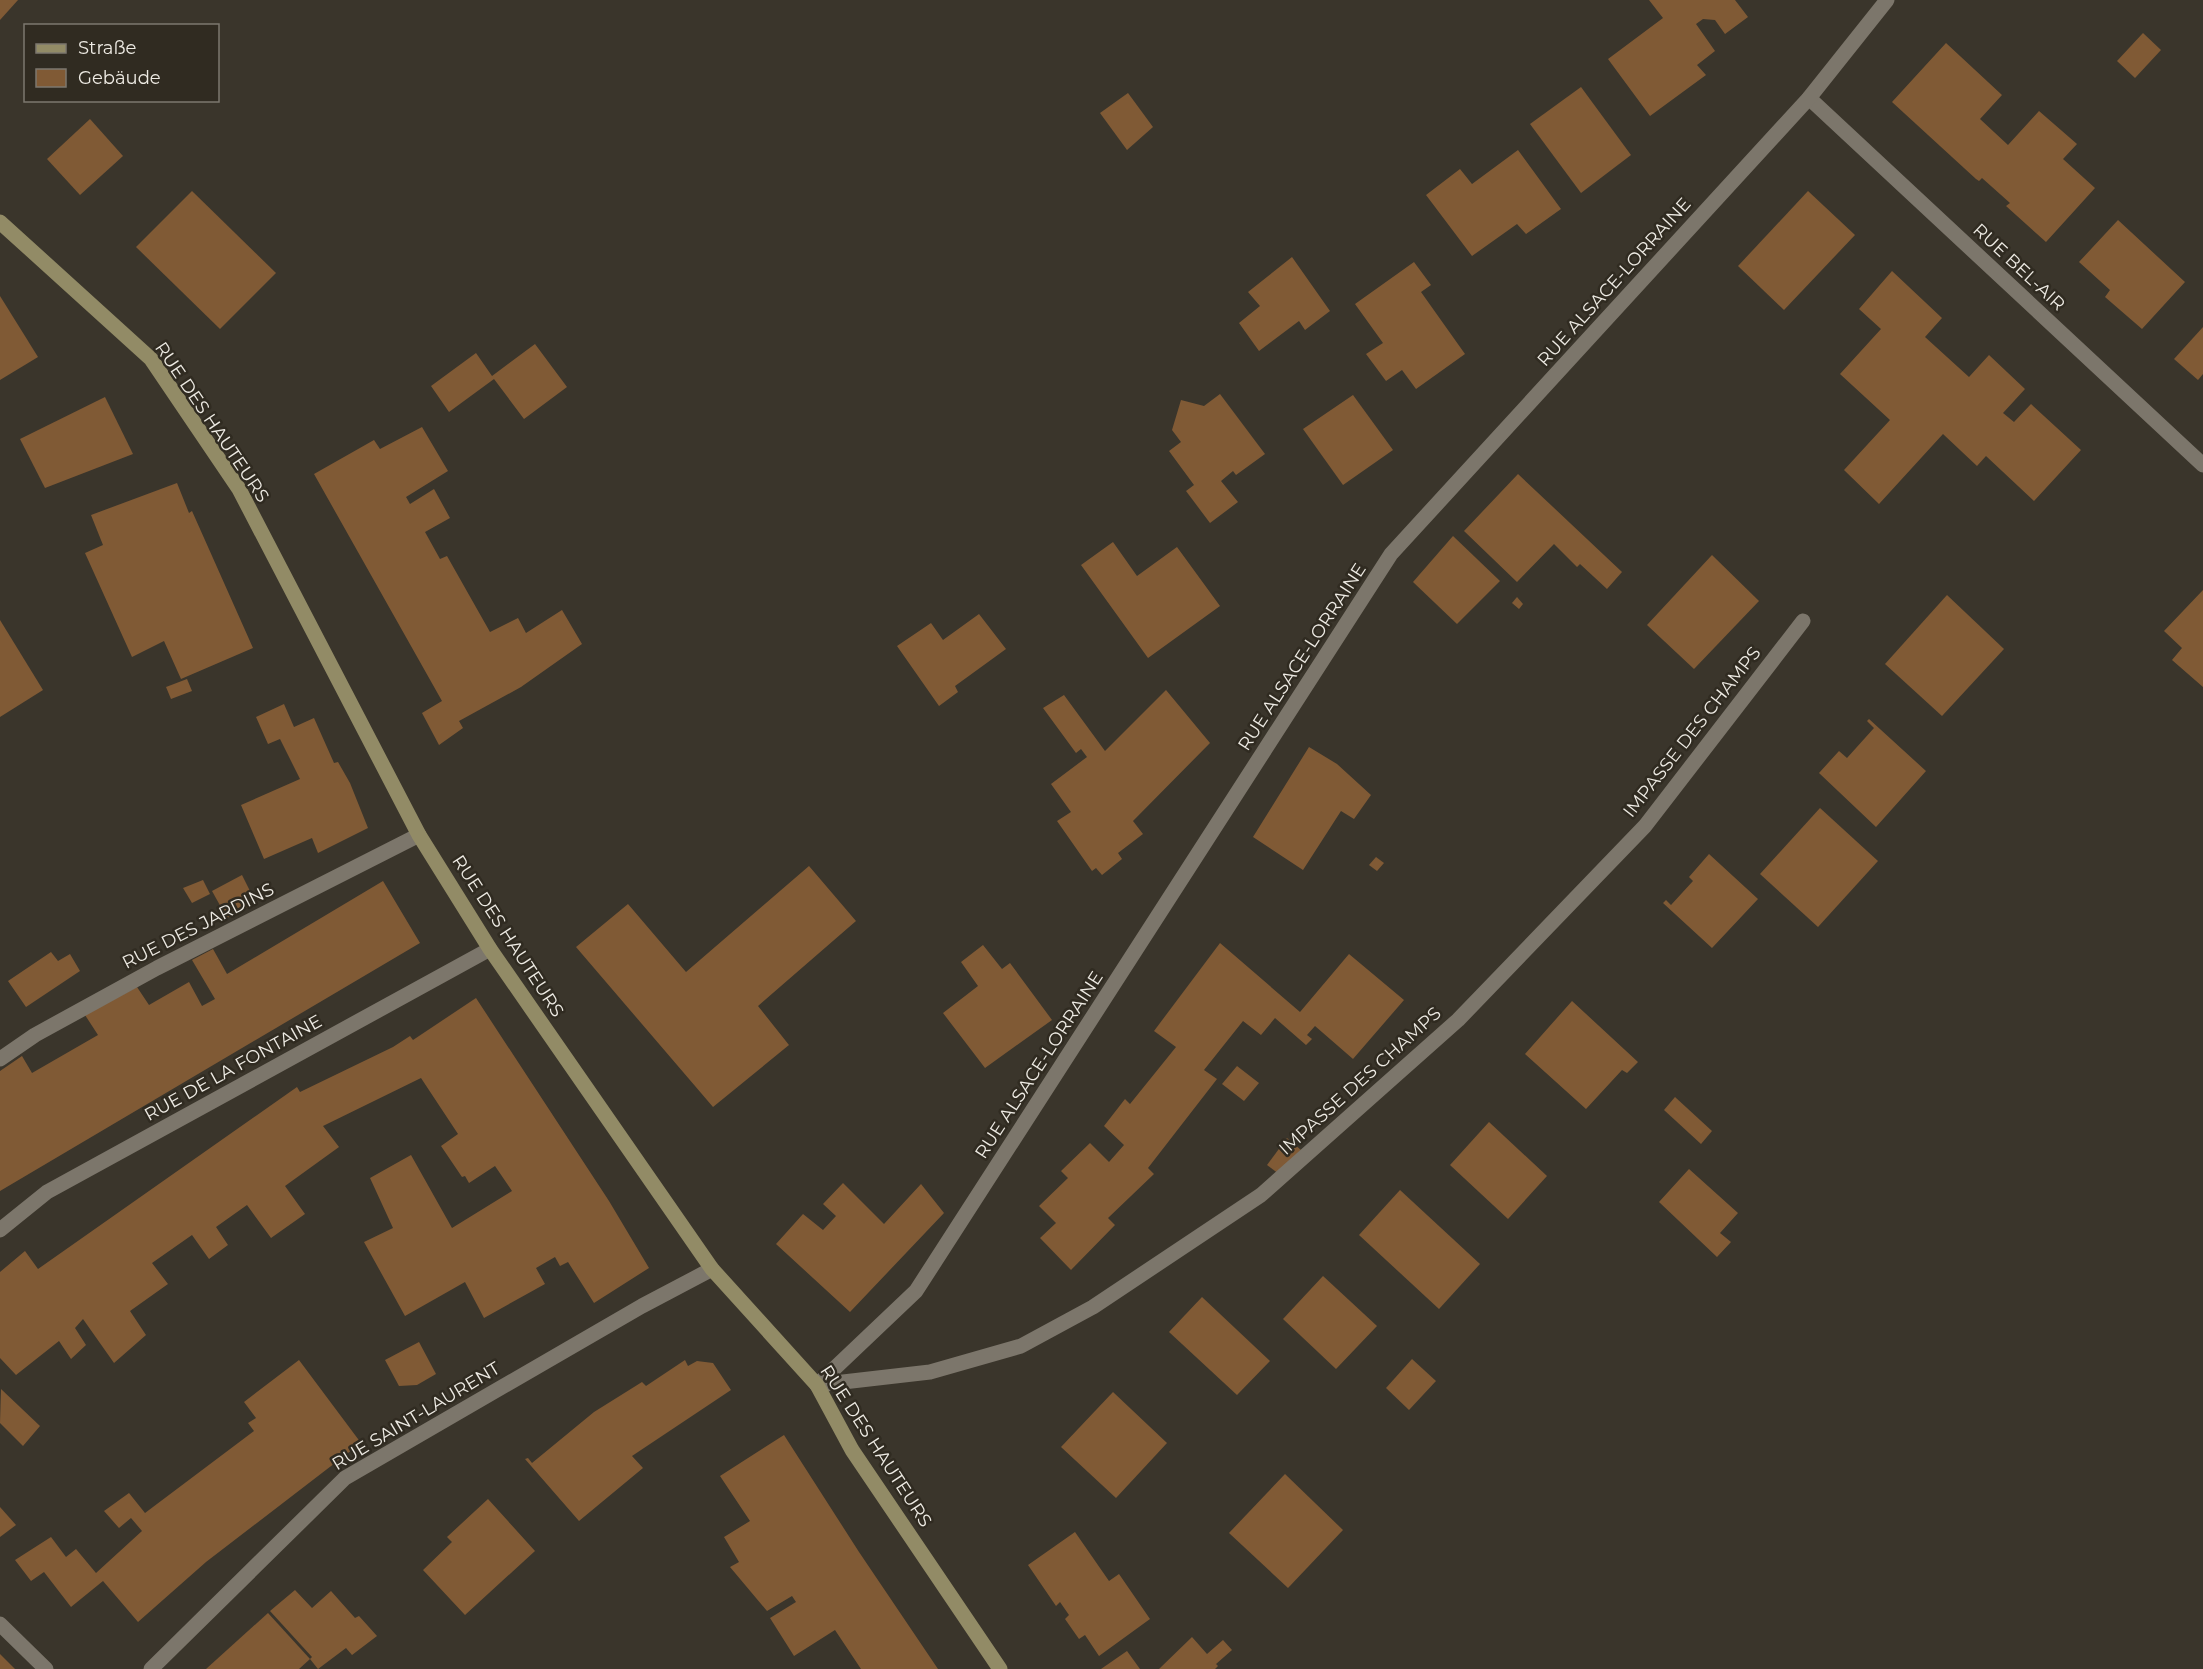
<svg xmlns="http://www.w3.org/2000/svg" width="2203" height="1669" viewBox="0 0 2203 1669" font-family="Montserrat,sans-serif">
	<style>
		.building { fill: #805a35 }
		.lines { fill: none; stroke-linecap: round; stroke-linejoin: round }
		.street { stroke: #7c766b; stroke-width: 15 }
		.secondary { stroke: #928b66; stroke-width: 15 }
		.labels { text-anchor: middle; dominant-baseline: central; stroke-width: 5; stroke-linejoin: round; paint-order: stroke }
		.street-label { font-size: 18px; fill: #eeebe4; stroke: #302b21 }
	</style>
	<rect width="100%" height="100%" fill="#3a352b"/>
	<!-- building -->
	<g class="building">
		<path d="M0,0H18L0,20Z"/>
		<path d="M1649,0H1735L1748,17L1725,34L1715,20L1703,19L1696,24L1715,51L1697,65L1706,75L1650,116L1608,59L1663,18Z"/>
		<path d="M2143,33L2161,50L2135,78L2117,61Z"/>
		<path d="M1946,43L2002,95L1980,119L2008,145L2039,111L2077,144L2063,159L2095,188L2046,242L2006,206L2010,203L1982,178L1979,181L1976,179L1892,102Z"/>
		<path d="M1581,87L1631,155L1581,193L1530,124Z"/>
		<path d="M1128,93L1153,127L1127,150L1100,113Z"/>
		<path d="M90,119L123,156L80,195L47,159Z"/>
		<path d="M1518,150L1561,209L1526,234L1517,224L1472,256L1426,195L1460,169L1472,184Z"/>
		<path d="M192,191L276,273L220,329L136,247Z"/>
		<path d="M1808,191L1855,235L1784,310L1738,266Z"/>
		<path d="M2118,220L2185,282L2142,329L2105,297L2110,290L2079,262Z"/>
		<path d="M1292,257L1330,311L1305,330L1299,321L1259,351L1239,323L1260,306L1248,292Z"/>
		<path d="M1414,262L1431,285L1421,292L1465,354L1416,389L1402,370L1386,381L1366,354L1383,343L1355,304Z"/>
		<path d="M1892,271L1942,318L1925,337L1969,377L1989,355L2025,389L2003,413L2014,422L2031,404L2081,450L2034,501L1986,456L1977,466L1943,434L1879,504L1844,470L1890,420L1840,374L1881,329L1859,309Z"/>
		<path d="M0,296L38,357L0,380Z"/>
		<path d="M2203,327V374L2198,380L2174,359Z"/>
		<path d="M535,344L567,387L524,419L494,379L449,412L431,386L476,353L492,376Z"/>
		<path d="M1220,394L1265,454L1236,475L1233,471L1221,481L1238,502L1210,523L1186,491L1194,485L1169,451L1181,442L1172,430L1181,400L1204,406Z"/>
		<path d="M1353,395L1393,450L1343,485L1303,429Z"/>
		<path d="M105,397L133,454L45,488L20,439Z"/>
		<path d="M422,427L448,471L406,497L410,504L434,489L450,518L425,532L440,559L447,556L490,632L518,618L526,633L562,610L582,644L521,687L459,721L463,728L439,745L422,713L442,701L314,474L374,440L380,449Z"/>
		<path d="M1518,474L1622,572L1607,589L1580,564L1577,567L1554,544L1517,582L1464,531Z"/>
		<path d="M177,483L189,513L192,511L253,648L181,679L164,641L132,657L85,553L103,545L91,515Z"/>
		<path d="M1453,536L1500,581L1457,624L1413,582Z"/>
		<path d="M1113,542L1137,576L1177,547L1220,606L1148,658L1081,565Z"/>
		<path d="M1712,555L1759,601L1694,669L1647,625Z"/>
		<path d="M2203,590V687L2172,660L2182,648L2164,631Z"/>
		<path d="M1947,595L2004,649L1942,716L1885,664Z"/>
		<path d="M1517,597L1523,604L1519,609L1512,603Z"/>
		<path d="M979,614L1006,649L955,686L958,692L939,706L897,646L931,623L943,640Z"/>
		<path d="M0,620L43,690L0,717Z"/>
		<path d="M187,679L192,691L171,699L166,687Z"/>
		<path d="M1166,690L1210,743L1133,821L1143,834L1118,853L1122,859L1102,875L1096,868L1092,871L1057,821L1071,812L1051,784L1087,757L1081,749L1076,753L1043,708L1064,695L1105,751Z"/>
		<path d="M284,704L294,727L314,718L334,763L338,762L350,783L368,828L318,853L312,838L264,859L241,805L300,779L280,739L268,744L256,717Z"/>
		<path d="M1869,719L1926,771L1876,827L1819,773L1839,751L1847,758L1874,728L1867,721Z"/>
		<path d="M1309,747L1337,764L1371,795L1354,819L1341,811L1303,870L1253,837Z"/>
		<path d="M1820,808L1878,861L1818,927L1760,874Z"/>
		<path d="M1709,854L1758,899L1712,948L1663,903L1666,900L1671,905L1693,881L1689,877Z"/>
		<path d="M1376,857L1384,863L1377,871L1369,865Z"/>
		<path d="M809,866L856,921L758,1006L789,1045L713,1107L576,947L628,904L686,972Z"/>
		<path d="M242,875L256,903L227,918L212,891Z"/>
		<path d="M203,880L210,894L192,903L183,888Z"/>
		<path d="M383,881L420,943L0,1191V1071L22,1056L32,1073L98,1035L85,1015L137,987L149,1005L189,982L202,1006L215,999L192,960L213,949L227,974Z"/>
		<path d="M1220,943L1300,1012L1349,954L1404,1000L1353,1059L1315,1026L1307,1035L1312,1039L1306,1045L1275,1018L1261,1035L1243,1021L1204,1070L1217,1079L1148,1168L1154,1174L1108,1218L1115,1225L1071,1270L1040,1238L1056,1223L1039,1206L1068,1178L1061,1171L1090,1143L1109,1162L1124,1145L1104,1126L1125,1099L1130,1104L1176,1047L1154,1031Z"/>
		<path d="M983,945L1002,969L1010,963L1052,1020L985,1068L943,1013L978,986L961,962Z"/>
		<path d="M51,952L58,961L70,954L80,971L26,1007L8,981Z"/>
		<path d="M476,998L609,1201L649,1268L594,1303L568,1262L560,1266L555,1257L536,1268L545,1284L484,1318L465,1282L405,1316L364,1242L393,1228L370,1178L411,1155L452,1228L512,1191L495,1166L469,1183L465,1176L462,1177L441,1146L458,1134L421,1078L323,1126L339,1147L285,1186L305,1214L271,1238L247,1205L216,1227L228,1245L209,1259L192,1235L152,1263L168,1284L130,1311L146,1335L114,1363L83,1319L75,1328L86,1345L71,1359L59,1341L16,1375L0,1358V1272L25,1251L38,1269L297,1087L300,1092L393,1047L410,1036L413,1040Z"/>
		<path d="M1572,1001L1638,1062L1627,1073L1622,1070L1586,1109L1525,1054Z"/>
		<path d="M1237,1066L1259,1083L1244,1101L1222,1084Z"/>
		<path d="M1675,1097L1712,1131L1701,1144L1664,1110Z"/>
		<path d="M1489,1122L1547,1176L1508,1219L1450,1165Z"/>
		<path d="M1287,1138L1301,1150L1279,1174L1267,1165Z"/>
		<path d="M1689,1169L1738,1213L1720,1233L1731,1242L1717,1257L1659,1202Z"/>
		<path d="M843,1183L884,1224L921,1184L944,1213L850,1312L776,1244L803,1214L823,1230L836,1216L823,1204Z"/>
		<path d="M1400,1190L1480,1264L1439,1309L1359,1235Z"/>
		<path d="M1323,1276L1377,1326L1336,1369L1283,1319Z"/>
		<path d="M1202,1297L1270,1361L1237,1395L1169,1332Z"/>
		<path d="M419,1342L436,1374L417,1385L399,1386L385,1360Z"/>
		<path d="M1412,1359L1436,1381L1409,1410L1386,1388Z"/>
		<path d="M299,1360L361,1443L206,1562L138,1622L103,1581L71,1607L44,1572L31,1581L15,1560L51,1537L66,1557L76,1549L96,1573L142,1531L131,1518L119,1528L104,1511L129,1493L145,1513L254,1431L248,1423L256,1418L244,1402Z"/>
		<path d="M685,1360L688,1366L697,1361L713,1363L731,1390L632,1456L643,1468L579,1521L525,1459L528,1458L532,1463L594,1412L642,1382L646,1386Z"/>
		<path d="M1,1389L40,1426L23,1446L0,1423Z"/>
		<path d="M1113,1392L1167,1443L1116,1498L1061,1447Z"/>
		<path d="M784,1435L859,1552L938,1669H861L835,1630L794,1656L770,1618L796,1602L792,1596L767,1611L730,1567L739,1562L724,1537L750,1521L720,1476Z"/>
		<path d="M1285,1474L1343,1530L1288,1588L1229,1533Z"/>
		<path d="M488,1499L535,1551L465,1615L423,1570L452,1542L447,1537Z"/>
		<path d="M0,1507L16,1525L0,1537Z"/>
		<path d="M1075,1532L1109,1581L1119,1574L1150,1619L1099,1656L1085,1635L1079,1639L1065,1619L1069,1615L1060,1602L1056,1606L1028,1565Z"/>
		<path d="M295,1590L312,1608L331,1591L355,1618L359,1616L377,1636L352,1655L346,1648L318,1669L310,1659L312,1657L270,1611Z"/>
		<path d="M268,1613L310,1659L299,1669H206Z"/>
		<path d="M1192,1637L1207,1654L1223,1640L1232,1650L1216,1664L1218,1666L1215,1669H1159Z"/>
		<path d="M1127,1651L1140,1669H1101Z"/>
		<path d="M0,1654L15,1669H0Z"/>
	</g>
	<g class="lines">
		<!-- street -->
		<g class="street">
			<path d="M1809,98L2203,465"/>
			<path d="M0,1059L35,1035L157,968L419,835"/>
			<path d="M0,1230L47,1192L490,949"/>
			<path d="M817,1385L916,1291L1391,554L1809,98L1887,0"/>
			<path d="M817,1385L930,1372L1021,1346L1093,1307L1261,1195L1458,1020L1645,826L1803,621"/>
			<path d="M0,1624L46,1669"/>
			<path d="M151,1669L345,1478L642,1306L712,1269"/>
		</g>
		<!-- secondary -->
		<path class="secondary" d="M0,222L151,359L239,489L419,835L490,949L712,1269L817,1385L852,1450L1000,1669"/>
	</g>
	<g class="labels">
		<!-- street labels -->
		<g class="street-label">
			<text transform="translate(2019 267) rotate(43)">RUE BEL-AIR</text>
			<text transform="translate(1614 282) rotate(-48)">RUE ALSACE-LORRAINE</text>
			<text transform="translate(212 422) rotate(56)">RUE DES HAUTEURS</text>
			<text transform="translate(1302 657) rotate(-57)">RUE ALSACE-LORRAINE</text>
			<text transform="translate(1692 732) rotate(-52)">IMPASSE DES CHAMPS</text>
			<text transform="translate(198 926) rotate(-27)">RUE DES JARDINS</text>
			<text transform="translate(508 936) rotate(57)">RUE DES HAUTEURS</text>
			<text transform="translate(1039 1065) rotate(-57)">RUE ALSACE-LORRAINE</text>
			<text transform="translate(233 1068) rotate(-29)">RUE DE LA FONTAINE</text>
			<text transform="translate(1360 1081) rotate(-42)">IMPASSE DES CHAMPS</text>
			<text transform="translate(416 1416) rotate(-31)">RUE SAINT-LAURENT</text>
			<text transform="translate(876 1446) rotate(57)">RUE DES HAUTEURS</text>
		</g>
	</g>
	<!-- legend -->
	<rect x="24" y="24" width="195" height="78" fill="#302b21" stroke="#7c786f" stroke-width="1.5"/>
	<rect x="36" y="44" width="30" height="9" fill="#928b66" stroke="#7c786f" stroke-width="1.5"/>
	<text x="78" y="54" font-size="18" fill="#eeebe4">Straße</text>
	<rect x="36" y="69" width="30" height="18" fill="#805a35" stroke="#7c786f" stroke-width="1.5"/>
	<text x="78" y="84" font-size="18" fill="#eeebe4">Gebäude</text>
</svg>
